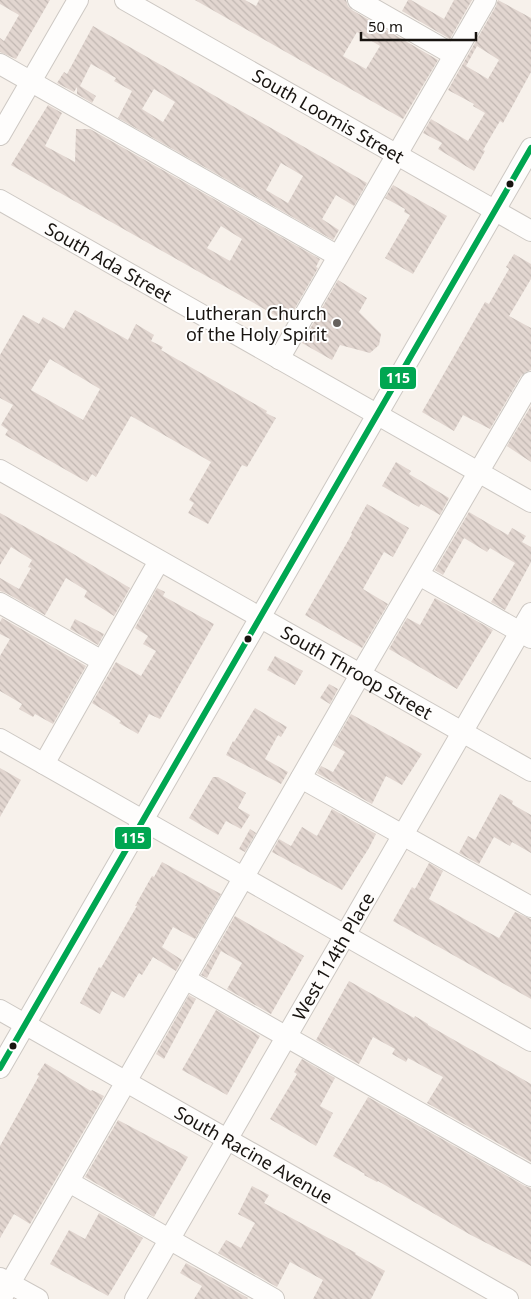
<svg xmlns="http://www.w3.org/2000/svg" width="531" height="1299" viewBox="0 0 531 1299" font-family="'Noto Sans',sans-serif">
	<style>
		.building { fill: url(#building-back-hatch); fill-rule: evenodd }
		.lines { fill: none; stroke-linecap: round; stroke-linejoin: round }
		.minor-casing { stroke: #cdc8c3; stroke-width: 22 }
		.minor { stroke: #fefdfc; stroke-width: 20 }
		.bus-1-casing { stroke: #fff; stroke-width: 10 }
		.bus-1 { stroke: #00a651; stroke-width: 6 }
		.bus-dot { fill: #181410; stroke: #fff; stroke-width: 2 }
		.poi-dot { fill: #66615d; stroke: #fff; stroke-width: 2 }
		.labels { text-anchor: middle; dominant-baseline: central; stroke-width: 4; stroke-linejoin: round; paint-order: stroke }
		.street-label { font-size: 18px; fill: #181410; stroke: #fff }
		.poi-label { font-size: 18px; fill: #181410; stroke: #fff; text-anchor: end }
		.line-badge { stroke: #fff; stroke-width: 2 }
		.badge-label { font-size: 14px; text-anchor: middle; font-weight: bold; fill: #fff }
	</style>
	<defs>
		<pattern id="building-back-hatch" width="6" height="6" patternUnits="userSpaceOnUse" patternTransform="scale(1.25)"><rect width="6" height="6" fill="#e2d6d0"/><path d="M-1 5l2 2M0 0l6 6M5-1l2 2" fill="none" stroke="#c1b7b2"/></pattern>
	</defs>
	<rect width="100%" height="100%" fill="#f7f1eb"/>
	<!-- building -->
	<g class="building">
		<path d="M0,0H50L16,59L0,52V38L4,41L19,15L0,4Z"/>
		<path d="M195,0H245L256,6L259,0H346L348,6L352,10L438,60L403,119ZM357,32L380,46L366,69L343,56Z"/>
		<path d="M408,0H411L444,19L454,0H472L450,39L402,11Z"/>
		<path d="M498,0L531,18V72L503,123L500,121L483,150L485,151L474,171L438,149L442,143L423,133L431,119L468,141L485,113L473,106L474,104L448,90L496,6ZM477,46L499,60L488,79L466,66Z"/>
		<path d="M93,26L367,183L354,206L336,195L322,219L339,230L333,240L118,118L132,91L114,81L116,78L91,64L80,86L96,96L92,103L77,94V87L74,92L57,83L64,72L67,74ZM154,89L175,102L163,122L142,109ZM281,163L303,176L288,203L266,190Z"/>
		<path d="M48,105L62,113L45,146L75,162L76,129H90L320,259L316,267L318,268L287,322L11,165ZM221,226L242,239L230,261L207,248Z"/>
		<path d="M393,185L447,216L413,274L385,258L410,215L404,212L405,209L385,198Z"/>
		<path d="M514,254L531,264V279L509,316L531,328V370L526,372L521,376L490,429L463,415L454,431L422,412L485,302L489,304L509,269L506,267Z"/>
		<path d="M338,280L367,298L359,312L381,334L379,345L370,353L340,345L332,360L302,343Z"/>
		<path d="M75,310L128,340L136,324L154,335L151,341L163,347L161,350L267,411L266,413L276,418L247,467L242,465L208,524L188,513L194,503L189,500L211,462L131,416L96,477L92,474L87,482L5,435L8,430L1,425L13,405L0,398V355L23,315L39,324L43,317L64,329ZM50,359L100,389L83,420L31,390Z"/>
		<path d="M531,406V462L507,446Z"/>
		<path d="M396,462L411,471L409,474L449,498L440,515L421,504L419,507L382,486Z"/>
		<path d="M367,504L409,528L393,557L384,552L363,589L388,604L362,648L305,615L352,534L351,533Z"/>
		<path d="M469,512L508,535L512,528L526,536L522,542L531,547V562L505,610L491,602L515,563L490,548L487,552L464,538L443,575L435,570Z"/>
		<path d="M0,513L65,549L130,588L114,616L84,597L87,591L66,578L45,615L6,593L0,591V578L19,589L31,568L28,567L32,560L11,547L0,565Z"/>
		<path d="M157,588L165,592L163,596L214,624L160,719L149,714L138,734L119,723L121,721L92,703L116,662L141,676L156,651L143,644L148,636L135,628Z"/>
		<path d="M435,598L493,630L457,689L389,649L407,618L420,625Z"/>
		<path d="M2,618L86,666L53,724L35,714L33,717L19,709L22,704L0,691V656L10,639L0,634V622Z"/>
		<path d="M75,619L104,634L98,645L70,629Z"/>
		<path d="M275,656L303,671L295,685L267,670Z"/>
		<path d="M329,684L338,689L330,704L320,698Z"/>
		<path d="M255,708L287,727L281,737L278,735L265,759L288,772L281,784L226,755L233,741L234,742Z"/>
		<path d="M351,714L422,754L402,785L386,776L372,804L317,773L321,766L333,772L345,752L333,745Z"/>
		<path d="M0,768L21,780L0,817Z"/>
		<path d="M213,777H218L246,793L238,808L250,815L241,829L226,821L218,835L189,818Z"/>
		<path d="M500,794L513,801L512,804L531,815V853L512,842L510,846L494,837L479,864L459,853L468,836L475,840Z"/>
		<path d="M332,809L376,834L369,848L342,890L272,852L279,839L291,846L302,827L317,836Z"/>
		<path d="M250,829L256,833L245,852L239,849Z"/>
		<path d="M162,862L221,894L195,939L173,927L162,947L182,960L176,971L153,957L142,975L139,973L124,998L112,991L100,1014L80,1003L99,967L101,968L137,906H135L152,876L154,877Z"/>
		<path d="M429,863L443,871L429,899L484,930L499,938L515,912L531,919V999L393,921L412,887L415,889Z"/>
		<path d="M235,916L304,956L271,1014L227,989L242,963L221,951L207,978L201,975Z"/>
		<path d="M349,981L414,1018L415,1016L428,1024V1025L531,1084V1162L427,1103L443,1077L408,1058L406,1062L392,1054L395,1049L373,1037L359,1064L316,1040Z"/>
		<path d="M189,995L196,999L164,1059L156,1054Z"/>
		<path d="M216,1010L260,1036L227,1095L182,1070Z"/>
		<path d="M302,1059L335,1078L320,1106L333,1113L316,1146L270,1119L297,1074L294,1072Z"/>
		<path d="M45,1063L91,1091L92,1090L104,1096L30,1224L14,1214L0,1238V1146L39,1076L37,1075Z"/>
		<path d="M368,1097L525,1186L531,1188V1266L469,1234L378,1181L377,1182L364,1175L365,1174L333,1156Z"/>
		<path d="M118,1120L188,1157L154,1217L85,1177Z"/>
		<path d="M252,1186L269,1195L264,1203L356,1253L355,1254L385,1271L371,1299H313L323,1280L290,1262L277,1287L218,1253L226,1240L241,1248L255,1223L238,1214Z"/>
		<path d="M99,1213L143,1238L108,1296L50,1264L69,1230L85,1239Z"/>
		<path d="M186,1263L248,1298L247,1299H194L202,1286L180,1273Z"/>
	</g>
	<g class="lines">
		<defs>
			<g id="minor">
				<path id="s1" d="M125,0L531,231"/>
				<path d="M358,0L454,55"/>
				<path d="M0,64L338,256"/>
				<path d="M0,135L78,0"/>
				<path id="s2" d="M0,200L531,502"/>
				<path d="M279,359L486,0"/>
				<path id="s3" d="M0,470L531,771"/>
				<path d="M419,575L531,638"/>
				<path d="M0,603L102,661"/>
				<path d="M0,739L531,1041"/>
				<path d="M44,764L159,561"/>
				<path d="M301,778L531,907"/>
				<path d="M185,979L531,1176"/>
				<path id="s4" d="M0,1010L508,1299"/>
				<path d="M0,1068L531,148"/>
				<path d="M69,1182L274,1299"/>
				<path d="M0,1278L38,1299"/>
				<path d="M1,1299L360,675L531,382"/>
				<path id="s5" d="M135,1299L531,613"/>
			</g>
		</defs>
		<!-- minor casing -->
		<use href="#minor" class="minor-casing"/>
		<!-- minor -->
		<use href="#minor" class="minor"/>
		<defs>
			<path id="bus-1" d="M0,1068L531,148"/>
		</defs>
		<!-- bus-1 casing -->
		<use href="#bus-1" class="bus-1-casing"/>
		<!-- bus-1 -->
		<use href="#bus-1" class="bus-1"/>
	</g>
	<!-- markers -->
	<g class="bus-dot">
		<circle cx="510" cy="184" r="4.5"/>
		<circle cx="248" cy="639" r="4.5"/>
		<circle cx="13" cy="1046" r="4.5"/>
	</g>
	<circle class="poi-dot" cx="337" cy="323" r="5"/>
	<g class="labels">
		<!-- street labels -->
		<g class="street-label">
			<text stroke="none"><textPath href="#s1" startOffset="234">South Loomis Street</textPath></text>
			<text stroke="none"><textPath href="#s2" startOffset="125">South Ada Street</textPath></text>
			<text stroke="none"><textPath href="#s3" startOffset="410">South Throop Street</textPath></text>
			<text stroke="none"><textPath href="#s5" startOffset="396">West 114th Place</textPath></text>
			<text stroke="none"><textPath href="#s4" startOffset="292">South Racine Avenue</textPath></text>
		</g>
		<!-- poi labels -->
		<g class="poi-label">
			<text x="327" y="313">Lutheran Church<tspan x="327" dy="21">of the Holy Spirit</tspan></text>
		</g>
	</g>
	<g class="line-badge">
		<rect x="379" y="366" width="38" height="24" rx="5" fill="#00a651"/>
		<rect x="114" y="826" width="38" height="24" rx="5" fill="#00a651"/>
	</g>
	<g class="badge-label">
		<text x="398" y="383">115</text>
		<text x="133" y="843">115</text>
	</g>
	<!-- scale -->
	<path d="M361 32v8h115v-8" fill="none" stroke="#181410" stroke-width="2.5"/>
	<text x="368" y="32" font-size="15" fill="#181410" stroke="#ffffff" stroke-width="4" paint-order="stroke">50 m</text>
</svg>
